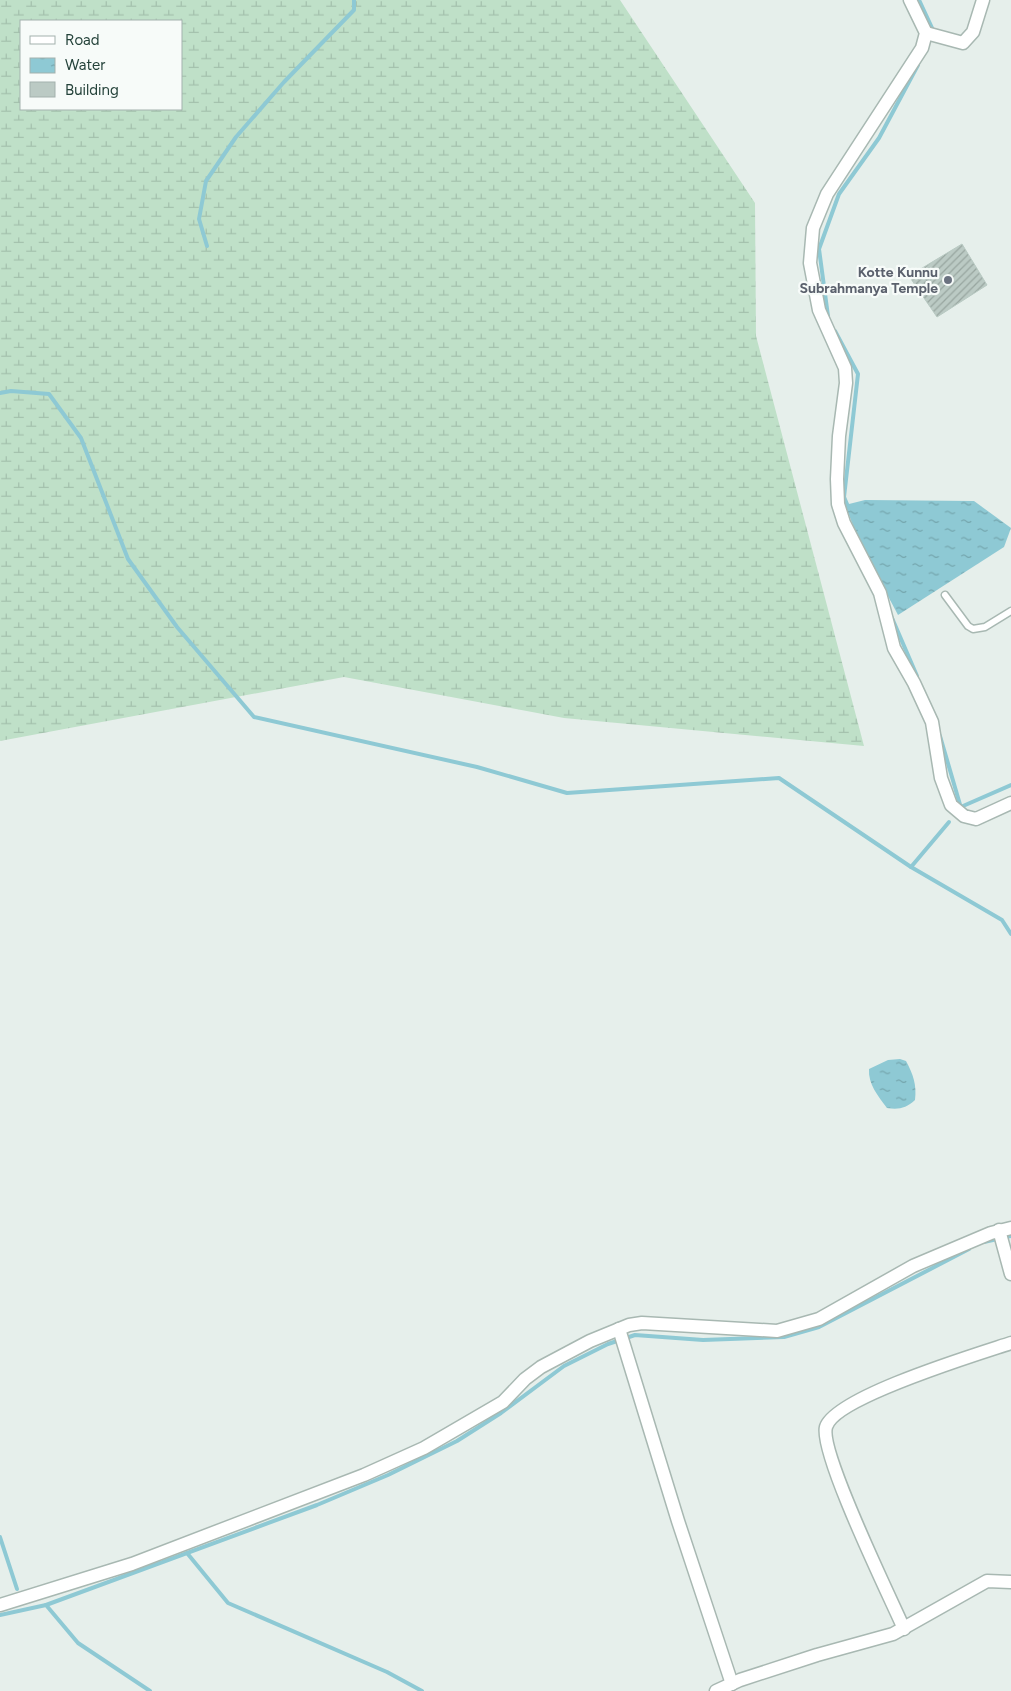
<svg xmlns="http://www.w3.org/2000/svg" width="1011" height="1691" viewBox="0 0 1011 1691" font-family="Figtree,sans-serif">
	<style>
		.wetland { fill: url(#wetland-marsh); fill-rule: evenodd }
		.water { fill: url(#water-ripples) }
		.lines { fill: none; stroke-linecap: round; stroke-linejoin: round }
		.stream { stroke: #8ec9d4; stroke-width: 4 }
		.building { fill: url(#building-hatch); stroke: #b8c9c2 }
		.lane-casing { stroke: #a8b8b2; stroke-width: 9 }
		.street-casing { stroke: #a8b8b2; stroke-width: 15 }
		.lane { stroke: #fff; stroke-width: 6 }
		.street { stroke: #fff; stroke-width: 12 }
		.worship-dot { fill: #6b7280; stroke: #f7fbf9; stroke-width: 2 }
		.labels { text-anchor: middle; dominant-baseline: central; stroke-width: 4.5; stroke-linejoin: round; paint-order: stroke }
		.worship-label { font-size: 14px; font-weight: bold; fill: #5b616d; stroke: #f7fbf9; text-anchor: end }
	</style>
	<defs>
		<pattern id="wetland-marsh" width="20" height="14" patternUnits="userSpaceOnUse" patternTransform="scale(1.25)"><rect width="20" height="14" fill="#bfe0c8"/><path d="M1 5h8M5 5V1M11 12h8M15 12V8" fill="none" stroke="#a4c1ad"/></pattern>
		<pattern id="water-ripples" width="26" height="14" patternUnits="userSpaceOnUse" patternTransform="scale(1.25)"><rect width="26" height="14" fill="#8ec9d4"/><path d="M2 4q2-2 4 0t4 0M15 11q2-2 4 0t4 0" fill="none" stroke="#74a5ad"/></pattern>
		<pattern id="building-hatch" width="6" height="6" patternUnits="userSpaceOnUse" patternTransform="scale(1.25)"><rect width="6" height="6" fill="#bbcac4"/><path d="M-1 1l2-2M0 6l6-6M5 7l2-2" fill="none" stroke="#98a6a0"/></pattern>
	</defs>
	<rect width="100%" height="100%" fill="#e6efeb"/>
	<!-- wetland -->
	<path class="wetland" d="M0,0H620L755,203L756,336L864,746L564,718L344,677L0,741ZM21,21H181V109H21Z"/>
	<!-- water -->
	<g class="water">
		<path d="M865,500L974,501L1011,528L1004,547L898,615L860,543L845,505Z"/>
		<path d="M900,1059L906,1061C913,1074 917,1085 915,1100C906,1108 899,1110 887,1108C878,1096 868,1084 869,1069L888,1060Z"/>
	</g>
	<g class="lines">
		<!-- stream -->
		<g class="stream">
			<path d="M919,0L933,30"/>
			<path d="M207,246L199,219L206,181L236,137L284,82L354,10V0"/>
			<path d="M828,316L819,249L839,194L879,138L918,65"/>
			<path d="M835,331L858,374L844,497L849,509"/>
			<path d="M0,393L11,391L49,394L81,438L128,559L177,627L254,717L477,767L567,793L779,778L911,867L1002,920L1011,934"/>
			<path d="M892,618L917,676"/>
			<path d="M940,736L961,808"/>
			<path d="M963,806L1011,785"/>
			<path d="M911,867L949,822"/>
			<path d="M984,1242L1011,1236"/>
			<path d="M0,1537L17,1589"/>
			<path d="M187,1553L228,1603L387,1672L422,1691"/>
			<path d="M46,1605L317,1505L388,1475L457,1441L501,1413L564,1366L608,1344L635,1335L703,1340L784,1337L819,1327L969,1249"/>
			<path d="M0,1615L46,1605L78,1643L150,1691"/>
		</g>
	</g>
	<!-- building -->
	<path class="building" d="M962,244L987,285L937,317L909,276Z"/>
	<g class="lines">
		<defs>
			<path id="lane" d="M945,595L968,626L973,629L985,627L1011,611"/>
			<g id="street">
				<path d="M910,0L926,33L922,48L827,194L813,228L810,263L819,310L845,368L846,383L839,436L837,479L838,504L844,523L880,593L894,648L914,683L932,722L941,778L951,805L964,816L976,819L1011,803"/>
				<path d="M926,33L963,43L973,32L983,0"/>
				<path d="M999,1230L1011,1274"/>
				<path d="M619,1329L678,1521L732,1684"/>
				<path d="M0,1605L132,1564L364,1475L424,1448L503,1402L525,1379L541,1367L590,1341L629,1325L642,1323L777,1331L819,1319L913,1266L991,1233L1011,1228"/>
				<path d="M904,1629C890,1597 819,1452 826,1427C835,1397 978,1354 1011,1343"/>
				<path d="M716,1691L740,1680L817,1655L893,1634L987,1581L1011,1582"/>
			</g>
		</defs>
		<!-- lane casing -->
		<use href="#lane" class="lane-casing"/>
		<!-- street casing -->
		<use href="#street" class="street-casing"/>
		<!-- lane -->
		<use href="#lane" class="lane"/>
		<!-- street -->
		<use href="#street" class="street"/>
	</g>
	<!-- markers -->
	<circle class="worship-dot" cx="948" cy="280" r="5"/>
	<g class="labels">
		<!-- worship labels -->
		<g class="worship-label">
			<text x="938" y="272">Kotte Kunnu<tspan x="938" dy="16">Subrahmanya Temple</tspan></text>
		</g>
	</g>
	<!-- legend -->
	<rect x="20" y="20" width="162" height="90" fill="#f7fbf9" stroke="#a3b1ad"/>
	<rect x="30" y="36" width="25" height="8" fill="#ffffff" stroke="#a3b1ad"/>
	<text x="65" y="45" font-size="15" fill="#24423a">Road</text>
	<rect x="30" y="58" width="25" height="15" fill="url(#water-ripples)" stroke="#a3b1ad"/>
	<text x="65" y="70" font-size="15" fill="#24423a">Water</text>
	<rect x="30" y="82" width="25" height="15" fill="#bbcac4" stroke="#a3b1ad"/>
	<text x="65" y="95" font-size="15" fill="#24423a">Building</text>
</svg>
